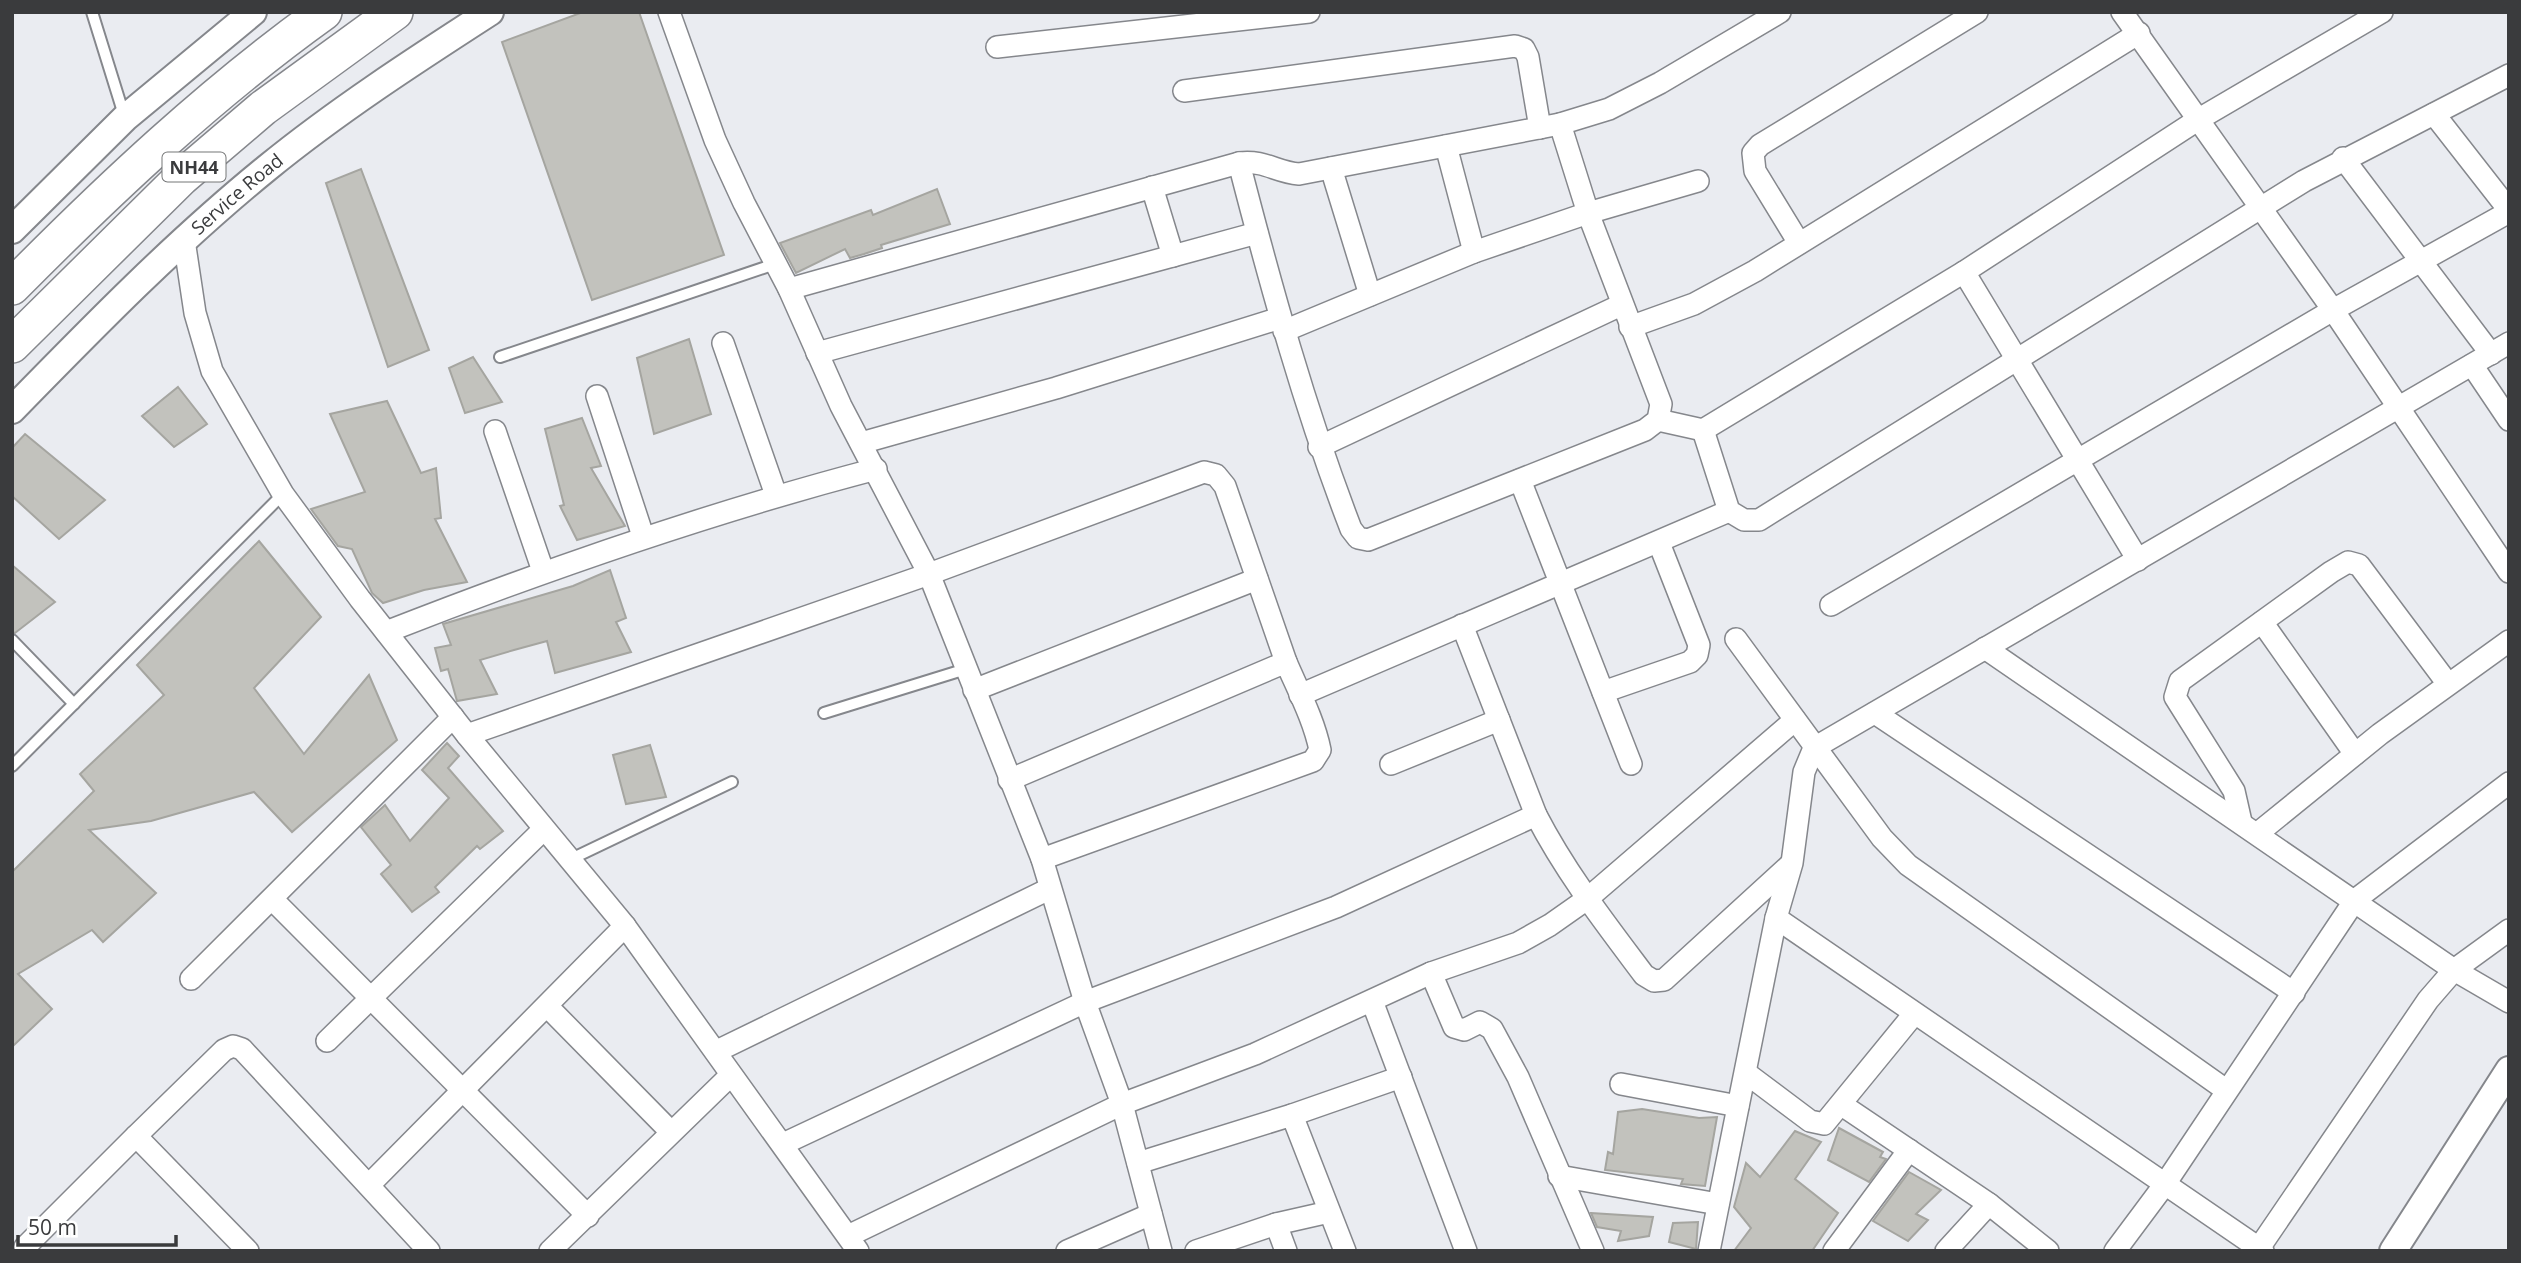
<svg xmlns="http://www.w3.org/2000/svg" width="2521" height="1263" viewBox="0 0 2521 1263" font-family="'Open Sans',sans-serif">
	<style>
		.building { fill: #c2c2bd; stroke: #a5a5a0; stroke-width: 2 }
		.lines { fill: none; stroke-linecap: round; stroke-linejoin: round }
		.service-casing { stroke: #85878c; stroke-width: 14 }
		.minor-casing { stroke: #85878c; stroke-width: 24 }
		.tertiary-casing { stroke: #85878c; stroke-width: 30 }
		.trunk-casing { stroke: #85878c; stroke-width: 38 }
		.service { stroke: #fff; stroke-width: 10 }
		.minor { stroke: #fff; stroke-width: 21 }
		.tertiary { stroke: #fff; stroke-width: 26 }
		.trunk { stroke: #fff; stroke-width: 35 }
		.labels { text-anchor: middle; dominant-baseline: central; stroke-width: 6; stroke-linejoin: round; paint-order: stroke }
		.shield { fill: #fff; stroke: #757677; stroke-width: 2 }
		.shield-label { font-size: 18px; font-weight: bold; fill: #3a3b3d }
		.street-label { font-size: 19px; fill: #3a3b3d; stroke: #fff }
	</style>
	<rect width="100%" height="100%" fill="#eaecf1"/>
	<!-- building -->
	<g class="building">
		<path d="M583,12H639L724,255L592,300L502,42Z"/>
		<path d="M361,169L429,350L388,367L326,183Z"/>
		<path d="M937,189L950,224L881,245L882,248L864,254L850,258L845,249L796,273L780,243L871,210L873,215Z"/>
		<path d="M689,339L711,414L654,434L637,358Z"/>
		<path d="M473,357L502,402L465,413L449,368Z"/>
		<path d="M178,387L207,424L174,447L142,416Z"/>
		<path d="M387,401L421,473L436,468L441,518L435,519L467,582L424,590L383,603L372,593L352,549L338,546L311,509L365,492L330,414Z"/>
		<path d="M582,418L601,466L591,468L625,526L577,540L560,506L564,505L545,429Z"/>
		<path d="M25,434L105,500L59,539L12,496V448Z"/>
		<path d="M259,541L321,617L254,688L304,754L369,675L397,740L292,832L254,792L151,821L89,830L156,893L103,942L92,930L18,974L52,1009L12,1047V872L94,791L80,774L164,695L137,665Z"/>
		<path d="M12,565L55,602L15,633L12,632Z"/>
		<path d="M610,570L626,618L616,622L631,652L555,673L547,641L514,650L480,660L497,694L457,701L448,669L441,671L435,648L451,645L443,624L573,586Z"/>
		<path d="M447,743L459,756L448,768L503,831L480,849L477,846L435,887L439,892L412,912L381,874L391,865L361,827L385,805L410,841L449,798L422,770Z"/>
		<path d="M650,745L666,797L626,804L613,755Z"/>
		<path d="M1642,1109L1699,1118L1717,1117L1705,1186L1681,1184L1683,1179L1605,1170L1608,1152L1613,1154L1618,1112Z"/>
		<path d="M1839,1128L1883,1152L1880,1157L1886,1159L1869,1182L1828,1160Z"/>
		<path d="M1795,1131L1821,1142L1795,1179L1838,1213L1812,1251H1734L1751,1228L1734,1207L1746,1163L1760,1177Z"/>
		<path d="M1909,1172L1941,1190L1916,1214L1928,1220L1908,1241L1873,1221Z"/>
		<path d="M1591,1213L1653,1217L1649,1236L1618,1241L1621,1231L1597,1227Z"/>
		<path d="M1698,1222L1696,1249L1669,1242L1673,1223Z"/>
	</g>
	<g class="lines">
		<defs>
			<g id="service">
				<path d="M92,12L124,115"/>
				<path d="M500,357L775,264"/>
				<path d="M12,640L74,704"/>
				<path d="M824,713L966,669"/>
				<path d="M12,766L283,494"/>
				<path d="M569,860L732,782"/>
			</g>
			<g id="minor">
				<path d="M669,12L715,140L744,203L789,289L841,406L929,574L1042,859L1085,1002L1122,1104L1161,1251"/>
				<path d="M2122,12L2333,310L2509,572"/>
				<path d="M997,47L1309,12"/>
				<path d="M1184,91L1515,46L1524,49L1528,57L1540,128"/>
				<path d="M2434,114L2509,210"/>
				<path d="M1446,146L1474,252"/>
				<path d="M2343,158L2491,354"/>
				<path d="M1239,163C1271,287 1305,410 1351,529L1358,538L1368,540L1645,430L1658,420L1661,404L1588,213L1560,124"/>
				<path d="M1331,168L1370,295"/>
				<path d="M1152,187L1173,256"/>
				<path d="M184,240L195,313L212,371L283,494L360,599L467,735L625,926L858,1251"/>
				<path d="M1799,243L1755,171L1753,153L1760,145L1977,12"/>
				<path d="M1964,272L2138,560"/>
				<path d="M789,289L1239,163C1266,160 1275,172 1299,174L1560,124L1609,109L1660,83L1780,12"/>
				<path d="M1630,327L1694,304L1755,271L2139,33"/>
				<path d="M1284,331L1474,252L1588,213L1698,181"/>
				<path d="M723,343L776,495"/>
				<path d="M817,353L1257,233"/>
				<path d="M2472,365L2509,420"/>
				<path d="M597,396L643,536"/>
				<path d="M1658,420L1703,430L1964,272L2199,119L2382,12"/>
				<path d="M1703,430L1729,511L1744,520H1759L2304,181L2509,75"/>
				<path d="M495,431L543,571"/>
				<path d="M861,443L1056,388L1280,318"/>
				<path d="M1319,447L1621,305"/>
				<path d="M1520,480L1631,764"/>
				<path d="M1831,605L2333,310L2509,212"/>
				<path d="M2262,622L2355,754"/>
				<path d="M1462,625L1536,815"/>
				<path d="M386,632C547,569 708,513 876,469"/>
				<path d="M1736,639L1882,838L1908,865L2226,1090"/>
				<path d="M1985,648L2454,970L2509,1002"/>
				<path d="M974,690L1257,579"/>
				<path d="M1603,692L1690,662L1697,655L1699,645L1659,543"/>
				<path d="M1300,695L1729,511"/>
				<path d="M1875,713L2294,993"/>
				<path d="M467,735L929,574L1204,472L1216,475L1225,486L1286,662"/>
				<path d="M1391,764L1499,720"/>
				<path d="M1009,780L1286,662C1298,690 1314,720 1320,750L1313,761L1042,859"/>
				<path d="M2241,822L2234,791L2175,697L2180,681L2331,572L2348,562L2359,565L2448,684"/>
				<path d="M2258,833L2380,734L2509,641"/>
				<path d="M273,900L588,1216"/>
				<path d="M1776,918L2263,1251"/>
				<path d="M1431,973L1454,1027L1464,1030L1480,1022L1492,1029L1518,1077L1593,1251"/>
				<path d="M191,979L453,717"/>
				<path d="M1372,1001L1466,1251"/>
				<path d="M547,1006L671,1132"/>
				<path d="M327,1041L543,830"/>
				<path d="M717,1051L1049,889"/>
				<path d="M1746,1073L1810,1121L1824,1124L1914,1014"/>
				<path d="M1621,1084L1738,1106"/>
				<path d="M1842,1105L1989,1204L2048,1251"/>
				<path d="M1292,1115L1401,1077"/>
				<path d="M136,1136L224,1050L233,1046L242,1049L429,1251"/>
				<path d="M783,1144L1085,1002L1336,907L1536,815C1566,873 1605,923 1644,975L1654,981L1664,980L1791,864"/>
				<path d="M1138,1163L1292,1115L1345,1251"/>
				<path d="M1559,1176L1718,1204"/>
				<path d="M369,1185L625,926"/>
				<path d="M1276,1224L1286,1251"/>
				<path d="M848,1236L1122,1104L1255,1054L1431,973L1518,943L1550,925L1587,899L1795,720"/>
				<path d="M25,1247L136,1136L248,1251"/>
				<path d="M550,1251L731,1075"/>
				<path d="M1067,1251L1151,1214"/>
				<path d="M1196,1251L1276,1224L1329,1212"/>
				<path d="M1709,1251L1776,918L1792,863L1804,772L1814,748L2509,343"/>
				<path d="M1834,1251L1909,1150"/>
				<path d="M1946,1251L1989,1204"/>
				<path d="M2115,1251L2165,1184L2355,900L2509,783"/>
				<path d="M2257,1251L2428,1000L2454,970L2509,930"/>
			</g>
			<g id="tertiary">
				<path d="M12,230L125,118L253,12"/>
				<path id="s1" d="M12,410C94,326 176,242 267,168C337,111 414,61 490,12"/>
				<path d="M2393,1251L2509,1070"/>
			</g>
			<g id="trunk">
				<path d="M12,287C110,188 211,93 324,12"/>
				<path d="M12,345L181,178L263,108L395,12"/>
			</g>
		</defs>
		<!-- service casing -->
		<use href="#service" class="service-casing"/>
		<!-- minor casing -->
		<use href="#minor" class="minor-casing"/>
		<!-- tertiary casing -->
		<use href="#tertiary" class="tertiary-casing"/>
		<!-- trunk casing -->
		<use href="#trunk" class="trunk-casing"/>
		<!-- service -->
		<use href="#service" class="service"/>
		<!-- minor -->
		<use href="#minor" class="minor"/>
		<!-- tertiary -->
		<use href="#tertiary" class="tertiary"/>
		<!-- trunk -->
		<use href="#trunk" class="trunk"/>
	</g>
	<g class="labels">
		<!-- shield labels -->
		<rect class="shield" x="162.5" y="152.5" width="63" height="29" rx="5"/>
		<g class="shield-label">
			<text x="194" y="167">NH44</text>
		</g>
		<!-- street labels -->
		<g class="street-label">
			<text stroke="none"><textPath href="#s1" startOffset="312">Service Road</textPath></text>
		</g>
	</g>
	<!-- border -->
	<rect width="2521" height="1263" fill="none" stroke="#3a3b3d" stroke-width="28"/>
	<!-- scale -->
	<path d="M18 1235v10h158v-10" fill="none" stroke="#3a3b3d" stroke-width="3.5"/>
	<text x="28" y="1235" font-size="21" fill="#3a3b3d" stroke="#ffffff" stroke-width="5" paint-order="stroke">50 m</text>
</svg>
